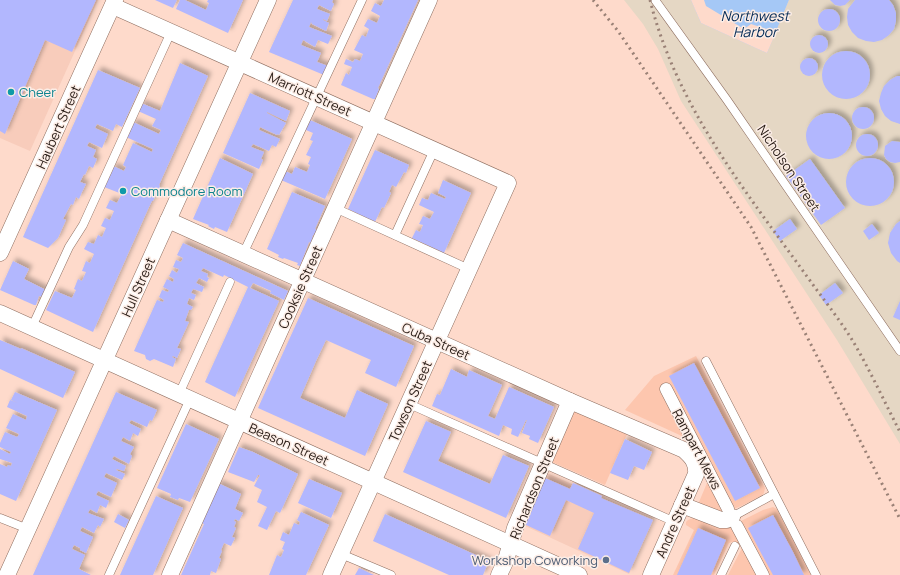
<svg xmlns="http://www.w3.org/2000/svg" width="900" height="575" viewBox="0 0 900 575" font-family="Manrope,sans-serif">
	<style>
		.built { fill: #f8ccbb }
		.industrial { fill: #e5d7c4 }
		.green { fill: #fdc6ae }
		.water { fill: #a5c8f6 }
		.pier { fill: #fedacb }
		.building { fill: #b2b7fe; filter: url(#shadow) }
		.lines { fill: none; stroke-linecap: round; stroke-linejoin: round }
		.service-casing { stroke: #8f6f61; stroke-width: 9 }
		.pedestrian-casing { stroke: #8f6f61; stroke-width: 13 }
		.minor-casing { stroke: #8f6f61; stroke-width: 17 }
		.service { stroke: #fff; stroke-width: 8 }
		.pedestrian { stroke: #fff; stroke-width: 12 }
		.minor { stroke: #fff; stroke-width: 16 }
		.rail { stroke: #9a8176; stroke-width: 3; stroke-dasharray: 2 4; stroke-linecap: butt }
		.culture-dot { fill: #0f9aa8; stroke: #fcede6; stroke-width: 1.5 }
		.service-dot { fill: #5c6f8a; stroke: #fcede6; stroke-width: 1.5 }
		.labels { text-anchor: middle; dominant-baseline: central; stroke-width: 3; stroke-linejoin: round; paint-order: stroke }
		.culture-label { font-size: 13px; fill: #0d838f; stroke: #fcede6; text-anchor: start }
		.street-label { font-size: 13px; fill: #261a14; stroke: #fcede6 }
		.service-label { font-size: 13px; fill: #4e5e75; stroke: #fcede6; text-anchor: end }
		.water-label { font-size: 14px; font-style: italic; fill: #002855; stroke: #fcede6 }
	</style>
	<defs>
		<filter id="shadow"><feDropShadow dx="3.5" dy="-3.5" stdDeviation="2" flood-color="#0004"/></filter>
	</defs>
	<rect width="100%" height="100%" fill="#fedacb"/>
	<!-- built -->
	<g class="built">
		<path d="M0,0H98L30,151L0,138Z"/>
		<path d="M547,473L653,520L629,574L523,525Z"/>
	</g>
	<!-- industrial -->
	<path class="industrial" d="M624,0H691L701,23L767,53L789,0H900V444L837,340L681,101L658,49L643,24Z"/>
	<!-- green -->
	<g class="green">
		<path d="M696,356L765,488L764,493L761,496C750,501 735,511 723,511C716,511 708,507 701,505L699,502L707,483L716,478L684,437L625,410L654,376Z"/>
		<path d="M573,411L627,434L605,485L552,462Z"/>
		<path d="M773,507L777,509L779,513L811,575H728L742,548L739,544L732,542L729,543L714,575H673L694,530L686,525C685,520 690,519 694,518L739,522L763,510Z"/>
	</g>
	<!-- water -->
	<path class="water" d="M691,0H789L767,53L701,23Z"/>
	<!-- pier -->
	<path class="pier" d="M691,0H704L706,6L744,29L751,24L776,32L767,53L701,23Z"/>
	<!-- building -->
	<g class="building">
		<path d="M0,0H96L72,52L45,40L5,134L0,131Z"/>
		<path d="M155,0H177L173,8Z"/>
		<path d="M180,0H185L206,10L209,3L207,2L208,0H243L228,33L176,9Z"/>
		<path d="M293,0H333L332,2L334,4L331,11L319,5L317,9L330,14L327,21L323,19V20L329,23L326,31L312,24L311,22L309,27L332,36L328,44L318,40L315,47L303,40L301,45L321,53L317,62L328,66L324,75L269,52Z"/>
		<path d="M384,0H418L378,88L379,89L375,99H373L341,85L346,73L349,75L352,67L344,64L346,59L353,62L355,59L360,61L363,54L354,50L362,35L366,37L369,29L364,26L368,19L377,23L380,16L371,11L375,3L381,6Z"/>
		<path d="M830,0H850L845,5L840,6L835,5Z"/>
		<path d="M855,0H889L893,5L896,13V21L894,29L889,35L882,40L874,42L866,41L858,38L852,32L848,25L847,17L848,9Z"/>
		<circle cx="829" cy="20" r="11"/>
		<circle cx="819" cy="44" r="9"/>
		<circle cx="846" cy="75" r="24"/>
		<circle cx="809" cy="67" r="9"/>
		<path d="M180,63L208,76L159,185L160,186L153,201H152L149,207L93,332L46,310L55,291L72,298L76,290L74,289L78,279L82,281L86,272L82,271L86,261L90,263L94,254L84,249L88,242L94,244L98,235L102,237L106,228L101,226L105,218L110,220L114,211L106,208L110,200L117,203L122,194L104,187L113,166L124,171L126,167L123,165L133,143L152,152L153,149L126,137L133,122L159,134L161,130L152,126L156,119L138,111L141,103L160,111Z"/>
		<path d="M98,70L140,88L122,127L116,124L113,131L97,124L95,128L108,134L102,148L89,142L87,146L96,150L93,157L97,159L93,168L89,166L85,175L84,174L80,182L86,184L82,192L79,199L76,197L73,205L71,204L63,219L66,220L58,238L48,248L23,237Z"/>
		<path d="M897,76H900V124L891,121L885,116L881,109L879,101L881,93L884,86L890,80Z"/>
		<path d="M250,93L290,111L286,121L267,112V113L286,123L279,135L277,134V135L260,127L259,130L280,139L276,147L272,145L269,151L253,144L251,147L264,152L261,159L263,160L259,169L223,153Z"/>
		<circle cx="863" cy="118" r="11"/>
		<circle cx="829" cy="136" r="23"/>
		<path d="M310,120L352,139L325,199L281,180L285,171L292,174L295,167L307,172L310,165L308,164L311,157L306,155L313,141L310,140L313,133L306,130Z"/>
		<circle cx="867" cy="145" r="11"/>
		<path d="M892,141L900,142V162L895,163L890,162L886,159L884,155L885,146Z"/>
		<path d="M375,150L409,165L406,173L404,172L396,187L392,185L389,192L391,193L384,208L382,207L375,222L348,209Z"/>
		<path d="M220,158L253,174L227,232L215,227L214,229L208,226L209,225L193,219Z"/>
		<circle cx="870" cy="182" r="24"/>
		<path d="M810,159L845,208L821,225L786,176Z"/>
		<path d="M443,180L471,193L444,253L412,238L416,230L420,232L423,225L419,224L423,216L430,219L434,212L419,205L422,198L428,200L431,193L445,199L446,197L438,193Z"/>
		<path d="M292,192L325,206L315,229L317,230L312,237H313L311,243L309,242L300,266L297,265L298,263L284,258L283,259L278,257L279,255L267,249Z"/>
		<path d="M790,219L797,229L780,241L773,231Z"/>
		<path d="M900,221V263L897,261L891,253L888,243L890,233L896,224Z"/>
		<path d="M872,224L879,233L869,240L863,231Z"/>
		<path d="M183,243L288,291L284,300L270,293L271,291L253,283L250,288L279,301L235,397L205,382L248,287L224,275L223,277L203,268L201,271L208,274L207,277L209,278L207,282L199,278L196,283L204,287L202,292L193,289L191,293L196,295L194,300L189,298L187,304L193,307L191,310H189L185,321L189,322L177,348L181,349L177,358L173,356L172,357L176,359L173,367L154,359L150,361L146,359L145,355L134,351L157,300L163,302L164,300L159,297L162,290L168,292L169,290L163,287L167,279L173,282L174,279L169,276L172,270L177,273L179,269L173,267L176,260L181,262L183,258L177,255Z"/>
		<path d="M13,261L29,269L24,279L48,291L45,298L39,296L36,305H34L0,290Z"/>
		<path d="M835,283L843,293L826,305L819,295Z"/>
		<path d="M308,298L414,346L396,387L365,373L371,360L326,340L316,361L300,398L345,418L357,390L388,404L365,456L258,408Z"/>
		<path d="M900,301V320L893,317Z"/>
		<path d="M0,340L21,349V348L75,372L63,398L0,369Z"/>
		<path d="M694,363L760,488L735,501L669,376Z"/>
		<path d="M451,369L467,377L469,370L502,385L488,416L495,419L509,387L554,407L538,443L529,439L530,436L522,433L527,420H526L518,437L511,434L512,429L503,425L499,436L432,406L437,394L440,395Z"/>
		<path d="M15,392L57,410L16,501L0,494V464L7,467L8,465L11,466L12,463L0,459V449L10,454L11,452L0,447V443L5,432L17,437L18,436L19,434L6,428L13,414L26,420L27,416L7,407L10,400L18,403L11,400Z"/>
		<path d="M116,392L157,410L152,421L150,420L147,427L131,420L129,423L141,429L138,436L133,433L130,441L123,437L121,441L134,447L130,454L132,456L129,464L114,456L112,459L126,466L124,471L117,469L116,470L125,474L122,480L106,473L104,477L117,483L111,497L98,491L96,495L109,501L106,508L100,505L97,513L90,509L88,513L104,519L100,527L98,525L94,533L82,527L80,531L93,537L86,553L80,550V548L74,545L72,549L85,555L79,569L91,575H33Z"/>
		<path d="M426,421L451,432L438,461L490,484L503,455L529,466L506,518L403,472Z"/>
		<path d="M186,424L219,439L190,502L179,498L178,500L170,497L171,494L157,488Z"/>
		<path d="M625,439L652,452L644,470L634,466L628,480L610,473Z"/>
		<path d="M239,447L253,452L298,474L280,513L276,511L267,530L258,526L267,507L257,502L262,490L254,486L260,475H258L254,482L228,472Z"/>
		<path d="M545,478L570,489L573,483L602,496L601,498L653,520L629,573L578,549L594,513L566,500L550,536L524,524Z"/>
		<path d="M309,479L342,493L331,518L298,503Z"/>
		<path d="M218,483L241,494L235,509L243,513L239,521L235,519L234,521L236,522L234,527L236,528L232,537L235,538L231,546L224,543L221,550L222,551L219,558L221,559L216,573L211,571L210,575H181L204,524L200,522Z"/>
		<path d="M156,496L183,508L177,521L153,575H120Z"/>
		<path d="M301,512L329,525L306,575H269L277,555L281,557L284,550L282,549L285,542L280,540L283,532L289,535L294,523L299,525L300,522L297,520Z"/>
		<path d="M118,514L129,520L125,528L114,522Z"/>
		<path d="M385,514L489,561L483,575H449L373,541Z"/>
		<path d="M773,515L793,552L804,575H773L761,553L748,528Z"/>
		<path d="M698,528L726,540L711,575H677Z"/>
		<path d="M359,568L374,575H355Z"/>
	</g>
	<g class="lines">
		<defs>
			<g id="service">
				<path d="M655,0L727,100L900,351"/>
				<path d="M335,208L469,269"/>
				<path d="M395,235L434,150"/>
				<path d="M243,254L362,0"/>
				<path d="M32,327L69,247L83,225L171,32"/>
				<path d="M706,361L816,575"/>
				<path d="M179,394L230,282"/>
				<path d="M409,404L675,522"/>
				<path d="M732,517L774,494"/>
				<path d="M0,518L28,529"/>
				<path d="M341,554L391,575"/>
				<path d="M109,575L190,399"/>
				<path d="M721,575L735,546"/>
			</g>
			<g id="pedestrian">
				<path d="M666,389L728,509"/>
				<path d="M737,526L763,575"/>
			</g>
			<g id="minor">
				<path d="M113,6L508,183L331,575"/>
				<path d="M168,220L570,401L684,450C692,457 697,463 696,474L651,575"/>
				<path d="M0,253L115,0"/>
				<path d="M0,313L579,575"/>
				<path d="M682,505L721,520H727L732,517"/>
				<path d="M7,575L268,0"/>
				<path d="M170,575L429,0"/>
				<path d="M499,575L506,560L515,528L570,401"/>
			</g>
		</defs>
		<!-- service casing -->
		<use href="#service" class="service-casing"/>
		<!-- pedestrian casing -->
		<use href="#pedestrian" class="pedestrian-casing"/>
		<!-- minor casing -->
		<use href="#minor" class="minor-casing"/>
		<!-- service -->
		<use href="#service" class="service"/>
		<!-- pedestrian -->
		<use href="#pedestrian" class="pedestrian"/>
		<!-- minor -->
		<use href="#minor" class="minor"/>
		<!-- rail -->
		<g class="rail">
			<path d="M593,0L618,31L751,227L900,519"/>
			<path d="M650,0C677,108 747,193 811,282C824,300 839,319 851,338C869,368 884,401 900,432"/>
		</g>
	</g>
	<!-- markers -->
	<g class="culture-dot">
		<circle cx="11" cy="92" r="4"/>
		<circle cx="123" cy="191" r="4"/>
	</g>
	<circle class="service-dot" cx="606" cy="560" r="4"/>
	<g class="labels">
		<!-- culture labels -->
		<g class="culture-label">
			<text x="19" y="92">Cheer</text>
			<text x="131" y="191">Commodore Room</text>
		</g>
		<!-- street labels -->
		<g class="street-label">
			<text transform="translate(310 94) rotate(24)">Marriott Street</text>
			<text transform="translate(58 127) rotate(-66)">Haubert Street</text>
			<text transform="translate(789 168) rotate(56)">Nicholson Street</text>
			<text transform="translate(138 287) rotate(-66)">Hull Street</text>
			<text transform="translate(300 287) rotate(-66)">Cooksie Street</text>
			<text transform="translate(436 341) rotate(24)">Cuba Street</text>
			<text transform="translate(410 401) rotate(-66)">Towson Street</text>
			<text transform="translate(289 444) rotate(24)">Beason Street</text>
			<text transform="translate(697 449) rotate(62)">Rampart Mews</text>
			<text transform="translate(534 488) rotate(-68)">Richardson Street</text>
			<text transform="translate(675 522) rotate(-66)">Andre Street</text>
		</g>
		<!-- service labels -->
		<g class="service-label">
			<text x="598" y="560">Workshop Coworking</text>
		</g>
		<!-- water labels -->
		<g class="water-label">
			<text x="755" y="15">Northwest<tspan x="755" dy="16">Harbor</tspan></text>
		</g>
	</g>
</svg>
